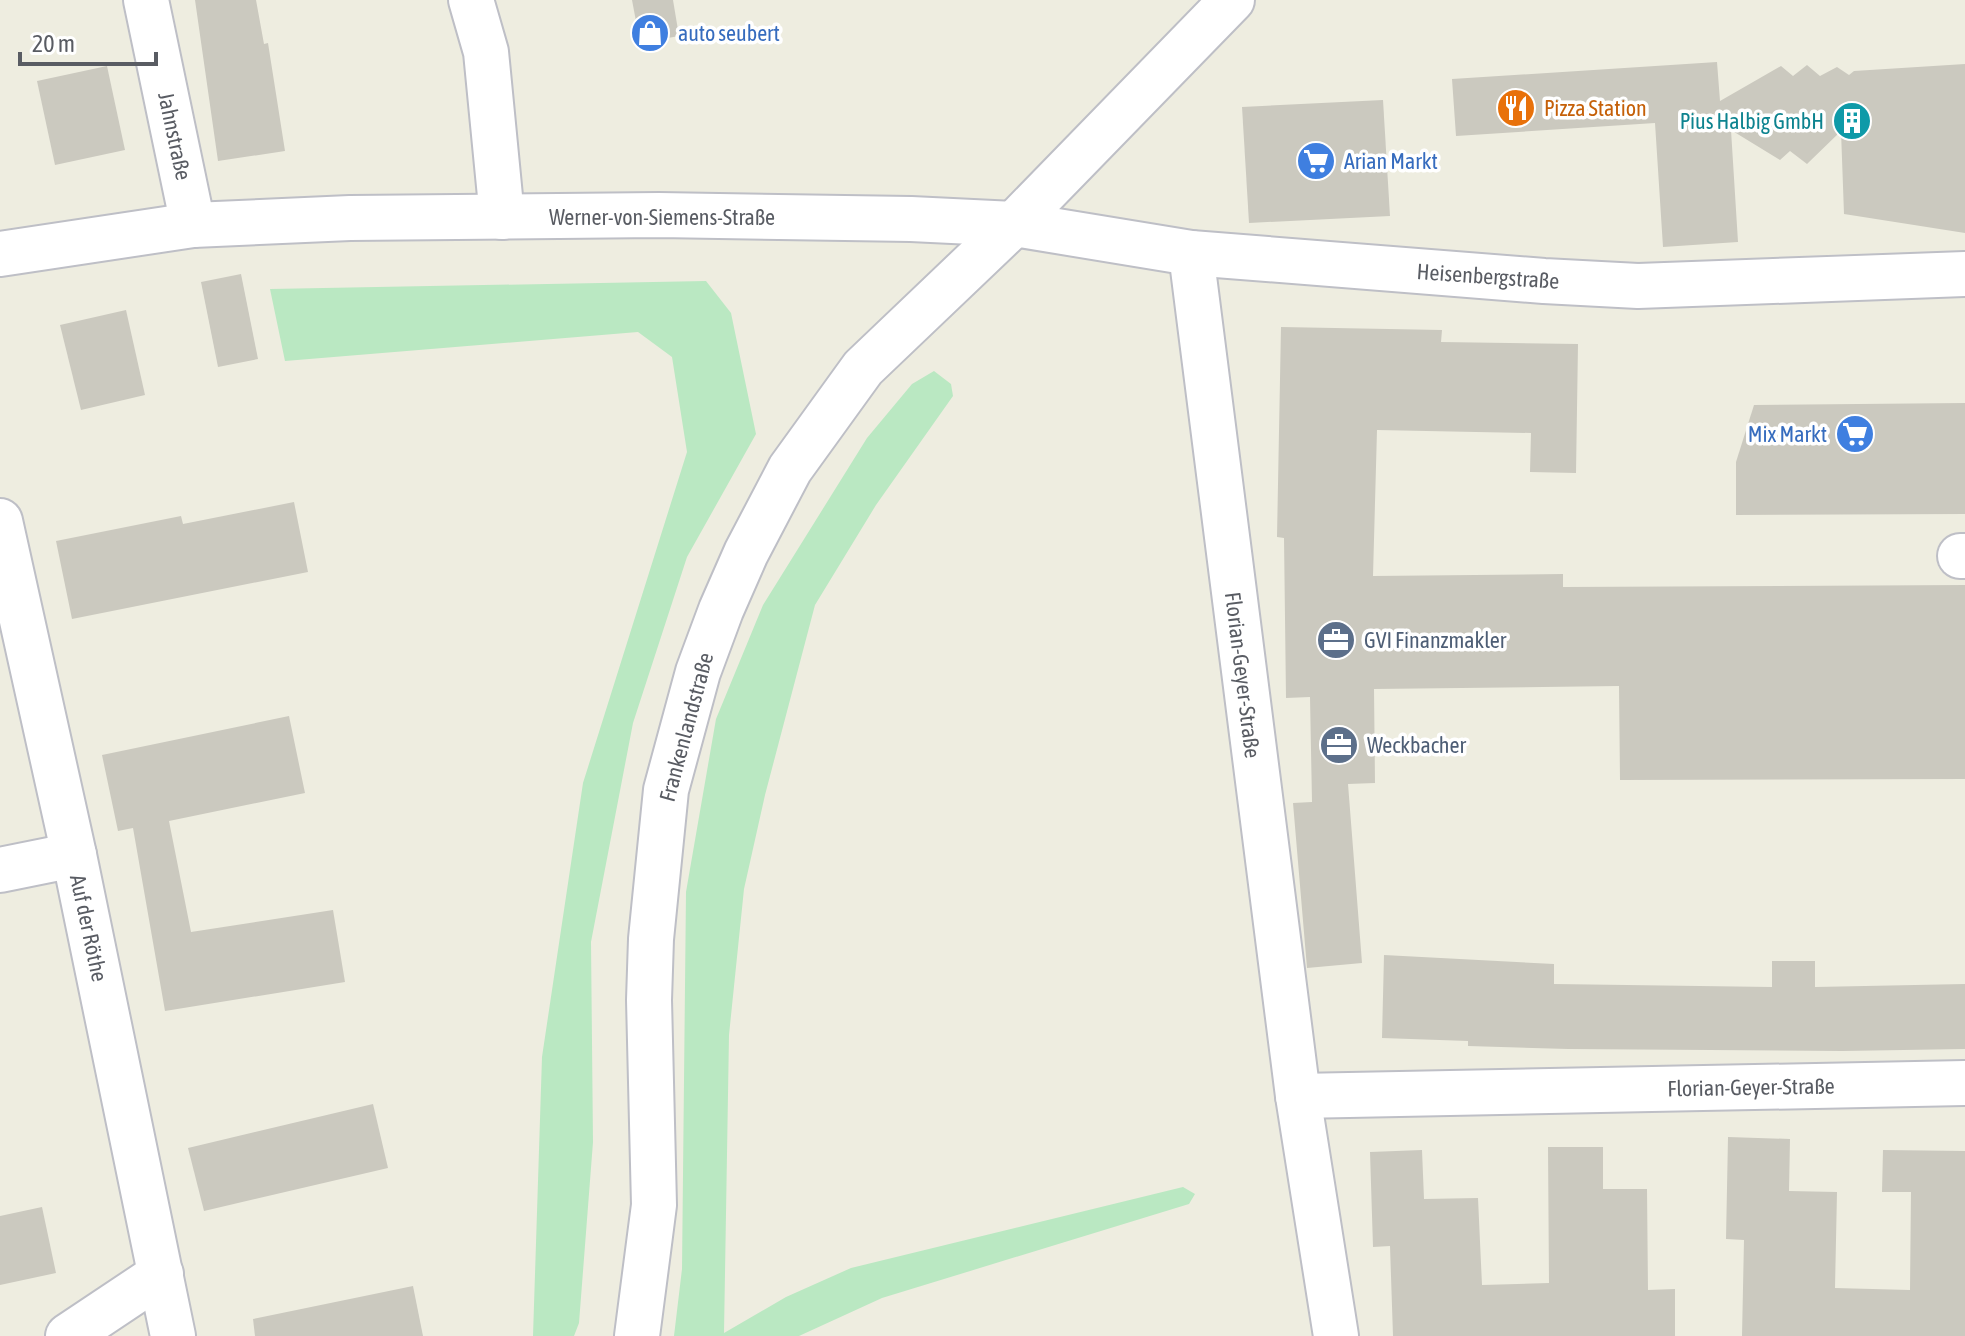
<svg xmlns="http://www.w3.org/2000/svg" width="1965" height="1336" viewBox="0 0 1965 1336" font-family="'Asap Condensed',sans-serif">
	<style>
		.green { fill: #bae8c2 }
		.building { fill: #cbc9bf }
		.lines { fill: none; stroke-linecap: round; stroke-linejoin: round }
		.minor-casing { stroke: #bebfc6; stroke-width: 48 }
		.minor { stroke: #fff; stroke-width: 44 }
		.labels { text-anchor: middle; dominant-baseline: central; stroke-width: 7; stroke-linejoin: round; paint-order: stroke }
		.shop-label { font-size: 22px; fill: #366cbe; stroke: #fff; text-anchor: start }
		.food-label { font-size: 22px; fill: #c56008; stroke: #fff; text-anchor: start }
		.culture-label { font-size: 22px; fill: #0d838f; stroke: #fff; text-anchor: end }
		.street-label { font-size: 22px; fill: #595c63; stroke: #fff }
		.service-label { font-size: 22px; fill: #4e5e75; stroke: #fff; text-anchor: start }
	</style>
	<rect width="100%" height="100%" fill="#eeede0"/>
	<!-- green -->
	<g class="green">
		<path d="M706,281L731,313L756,434L687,557L633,723L591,942L593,1142L579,1323L574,1336H533L542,1057L583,783L687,452L672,357L638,332L285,361L270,289Z"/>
		<path d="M934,371L951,384L953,396L876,505L815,605L765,795L744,889L729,1035L724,1333L786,1297L851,1268L1183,1187L1195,1194L1189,1204L882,1298L799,1336H674L682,1269L686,892L716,719L763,605L867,438L912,384Z"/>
	</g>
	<!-- building -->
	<g class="building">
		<path d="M195,0H256L264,44L268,43L285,151L218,161Z"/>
		<path d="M632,0H673L679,36L640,43Z"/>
		<path d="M1717,62L1720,101L1781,66L1793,76L1807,65L1820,76L1837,67L1849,75L1854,71L1965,64V233L1844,214L1841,131L1807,164L1790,151L1780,160L1731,130L1738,242L1663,247L1655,123L1456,136L1452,79Z"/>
		<path d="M107,66L125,150L55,165L37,81Z"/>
		<path d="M1383,100L1390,216L1249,223L1242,107Z"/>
		<path d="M241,274L258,359L218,367L201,282Z"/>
		<path d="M126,310L145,395L81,410L60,325Z"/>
		<path d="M1281,327L1442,330L1441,342L1578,344L1576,473L1530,472L1531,433L1377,430L1373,576L1563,574V587L1965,585V779L1620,780L1619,686L1374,689L1375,783L1348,784L1362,963L1307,968L1293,803L1312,802L1310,697L1286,698L1284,538L1277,537Z"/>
		<path d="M1965,403V514L1736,515V462L1754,405Z"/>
		<path d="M294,502L308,572L72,619L56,541L181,516L183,524Z"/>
		<path d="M289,716L305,793L169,821L191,932L333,910L345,982L165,1011L133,828L118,831L102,755Z"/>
		<path d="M1384,955L1554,964V984L1772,987V961H1815V987L1965,984V1049L1842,1051L1568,1049L1468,1046V1041L1382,1038Z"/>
		<path d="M373,1104L388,1168L204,1211L188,1148Z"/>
		<path d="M1728,1137L1790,1139L1789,1191L1837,1192L1835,1288L1910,1290L1911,1192H1882L1883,1150L1965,1151V1336H1742L1744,1240L1726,1239Z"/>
		<path d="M1548,1147H1603V1189H1647L1648,1290L1675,1289V1336H1393L1390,1246L1373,1247L1370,1152L1422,1150L1424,1199L1478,1198L1482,1285L1549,1283Z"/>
		<path d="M42,1207L56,1273L0,1285V1216Z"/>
		<path d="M413,1286L423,1336H255L253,1319Z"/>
	</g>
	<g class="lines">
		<defs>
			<g id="minor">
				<path d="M146,0L193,225"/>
				<path d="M471,0L486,52L502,217"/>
				<path d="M1191,253L1298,1096L1336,1336"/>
				<path d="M0,254L193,225L350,218L659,215L911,219L1014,224L1191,253L1544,281L1638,286L1965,274"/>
				<path d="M0,521L74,855L173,1336"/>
				<path d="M1960,556H1965"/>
				<path d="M0,870L74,855"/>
				<path d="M1298,1096L1965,1083"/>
				<path d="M68,1336L161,1274"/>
				<path d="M637,1336L654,1205L649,1000L651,939L666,790L698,672L721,610L746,553L790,469L863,368L1014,224L1232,0"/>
			</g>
		</defs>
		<!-- minor casing -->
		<use href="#minor" class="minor-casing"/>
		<!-- minor -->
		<use href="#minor" class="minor"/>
	</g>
	<!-- icons -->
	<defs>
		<symbol id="shop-disc" viewBox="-11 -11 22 22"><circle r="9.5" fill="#3f7fe0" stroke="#fff"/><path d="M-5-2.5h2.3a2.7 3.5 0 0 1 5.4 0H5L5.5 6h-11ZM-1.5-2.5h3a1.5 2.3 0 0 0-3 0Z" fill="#fff"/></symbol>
		<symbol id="restaurant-disc" viewBox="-11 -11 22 22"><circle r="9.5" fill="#e8710a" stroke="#fff"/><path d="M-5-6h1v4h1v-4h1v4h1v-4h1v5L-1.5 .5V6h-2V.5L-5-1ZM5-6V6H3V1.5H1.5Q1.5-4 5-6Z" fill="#fff"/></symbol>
		<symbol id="building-disc" viewBox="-11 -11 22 22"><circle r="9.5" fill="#0f9aa8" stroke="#fff"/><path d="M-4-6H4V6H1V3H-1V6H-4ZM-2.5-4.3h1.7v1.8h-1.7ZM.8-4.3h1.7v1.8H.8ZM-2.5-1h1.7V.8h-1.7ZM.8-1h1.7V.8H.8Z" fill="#fff"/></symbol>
		<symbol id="supermarket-disc" viewBox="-11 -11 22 22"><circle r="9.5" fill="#3f7fe0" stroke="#fff"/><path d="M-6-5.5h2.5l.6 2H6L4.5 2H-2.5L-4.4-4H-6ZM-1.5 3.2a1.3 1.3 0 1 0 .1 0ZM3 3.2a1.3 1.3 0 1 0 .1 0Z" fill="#fff"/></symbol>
		<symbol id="office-disc" viewBox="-11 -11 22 22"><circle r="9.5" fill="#5c6f8a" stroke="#fff"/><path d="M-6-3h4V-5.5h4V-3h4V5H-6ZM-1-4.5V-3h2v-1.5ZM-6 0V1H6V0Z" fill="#fff"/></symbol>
	</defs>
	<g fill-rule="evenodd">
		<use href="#shop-disc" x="628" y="11" width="44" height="44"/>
		<use href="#restaurant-disc" x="1494" y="86" width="44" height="44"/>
		<use href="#building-disc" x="1830" y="99" width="44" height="44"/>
		<use href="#supermarket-disc" x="1294" y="139" width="44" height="44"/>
		<use href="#supermarket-disc" x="1833" y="412" width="44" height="44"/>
		<use href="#office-disc" x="1314" y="618" width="44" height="44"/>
		<use href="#office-disc" x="1317" y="723" width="44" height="44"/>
	</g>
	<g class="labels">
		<!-- shop labels -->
		<g class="shop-label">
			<text x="678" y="33">auto seubert</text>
			<text x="1344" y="161">Arian Markt</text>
			<text x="1827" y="434" text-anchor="end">Mix Markt</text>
		</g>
		<!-- food labels -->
		<g class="food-label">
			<text x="1544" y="108">Pizza Station</text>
		</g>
		<!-- culture labels -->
		<g class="culture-label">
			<text x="1824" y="121">Pius Halbig GmbH</text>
		</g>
		<!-- street labels -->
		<g class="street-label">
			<text transform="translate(175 136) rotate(78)">Jahnstraße</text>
			<text x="662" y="217">Werner-von-Siemens-Straße</text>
			<text transform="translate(1488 276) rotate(4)">Heisenbergstraße</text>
			<text transform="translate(1243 675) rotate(83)">Florian-Geyer-Straße</text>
			<text transform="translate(686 727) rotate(-75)">Frankenlandstraße</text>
			<text transform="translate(89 928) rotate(78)">Auf der Röthe</text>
			<text transform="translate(1751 1087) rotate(-1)">Florian-Geyer-Straße</text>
		</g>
		<!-- service labels -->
		<g class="service-label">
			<text x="1364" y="640">GVI Finanzmakler</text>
			<text x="1367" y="745">Weckbacher</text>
		</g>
	</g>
	<!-- scale -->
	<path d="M20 52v12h136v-12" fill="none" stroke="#595c63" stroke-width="4"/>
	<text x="32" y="52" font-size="24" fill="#595c63" stroke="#ffffff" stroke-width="6" paint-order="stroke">20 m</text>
</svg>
